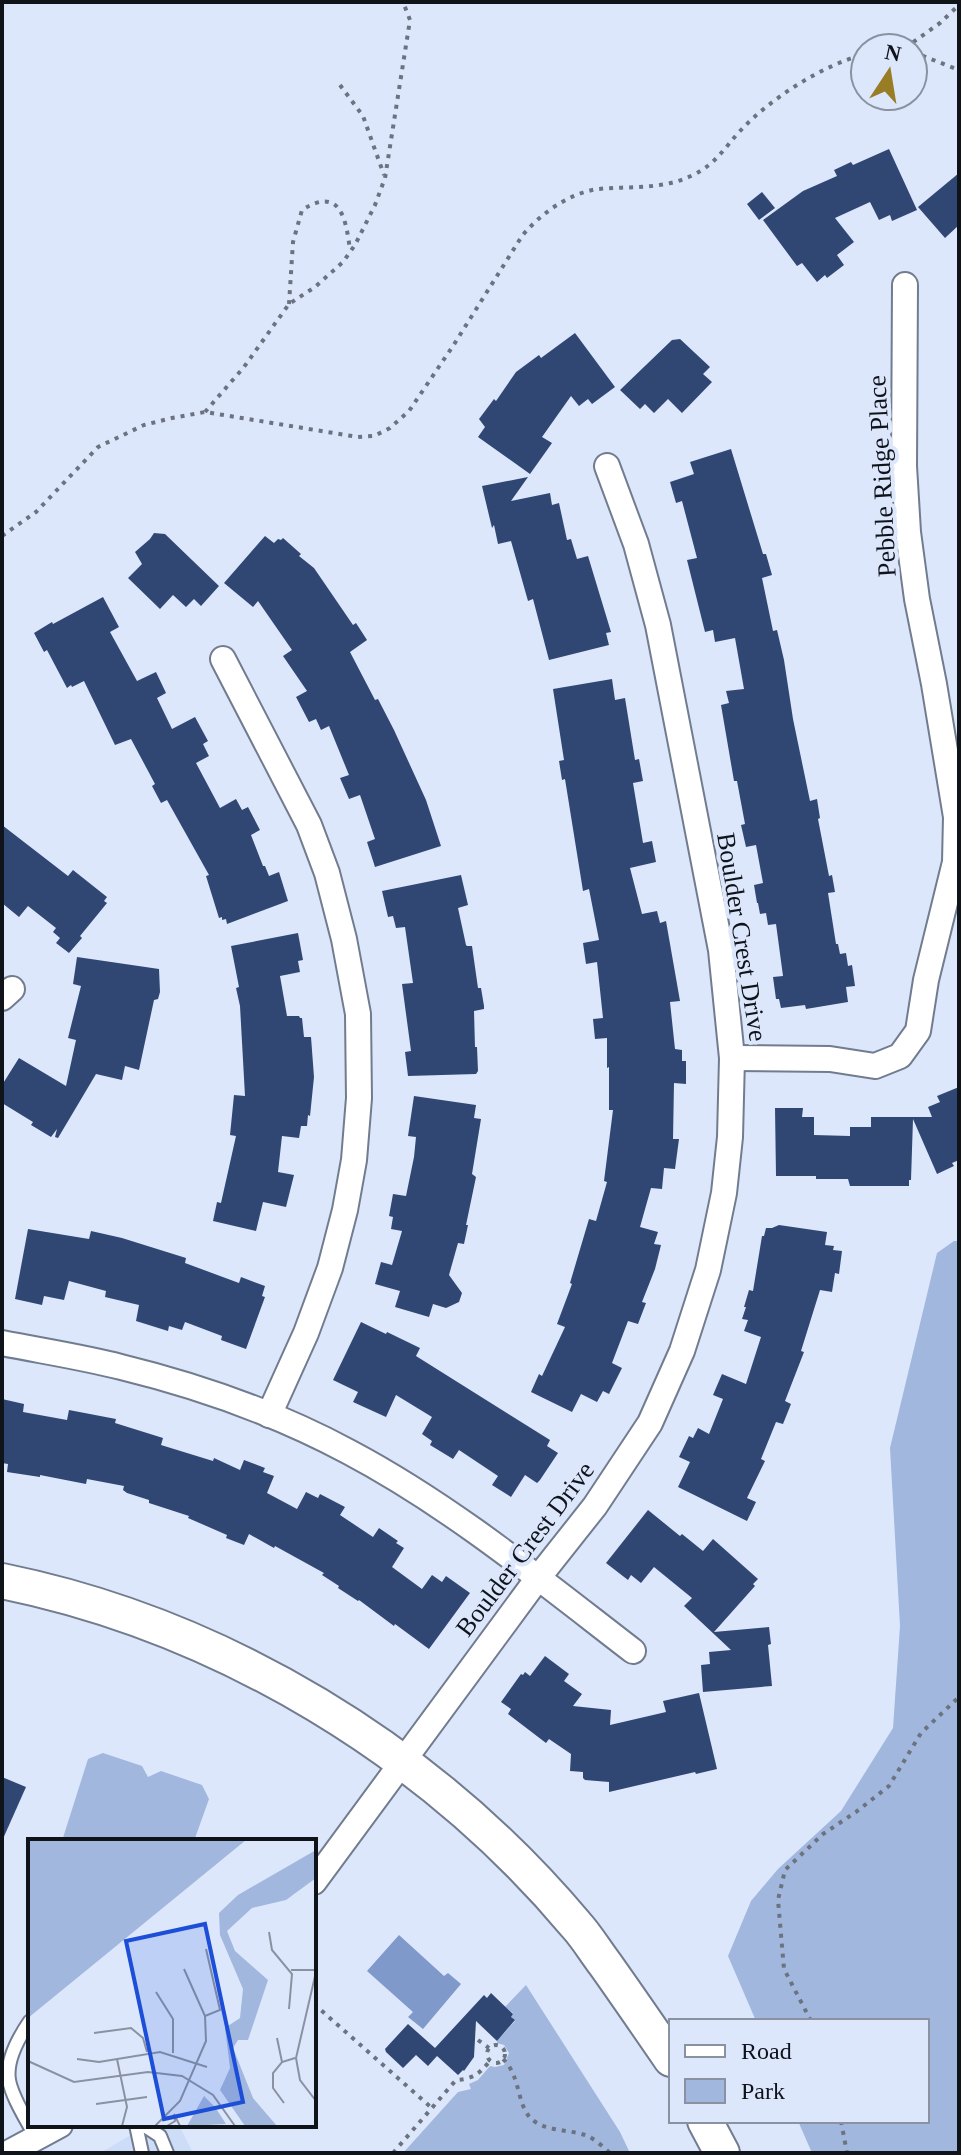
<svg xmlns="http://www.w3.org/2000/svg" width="961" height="2155" viewBox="0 0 961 2155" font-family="Georgia,serif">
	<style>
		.built { fill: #cddcf7 }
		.green { fill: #a1b7de }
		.water { fill: #7f99ca }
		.building { fill: #314773 }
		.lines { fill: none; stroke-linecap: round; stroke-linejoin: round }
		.lane-casing { stroke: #727c8f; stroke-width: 16 }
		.street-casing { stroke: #727c8f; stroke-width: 28 }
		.secondary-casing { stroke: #727c8f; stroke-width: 38 }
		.path { stroke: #6c7380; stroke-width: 4; stroke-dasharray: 4 6; stroke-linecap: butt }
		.lane { stroke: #fff; stroke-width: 12 }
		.street { stroke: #fff; stroke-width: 24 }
		.secondary { stroke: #fff; stroke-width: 34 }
		.labels { text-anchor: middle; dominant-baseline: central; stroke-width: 8; stroke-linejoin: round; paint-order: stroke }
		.street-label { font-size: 26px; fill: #0f131a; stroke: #dce7fc }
		.inset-road { fill: none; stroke: #8a92a2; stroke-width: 2 }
		.view { fill: #1d4ed8; fill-opacity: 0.15; stroke: #1d4ed8; stroke-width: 4 }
		.inset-edge { fill: none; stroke: #0f131a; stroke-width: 4 }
	</style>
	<rect width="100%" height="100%" fill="#dce7fc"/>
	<!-- built -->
	<path class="built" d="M148,2125H179L193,2153H100Z"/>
	<!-- green -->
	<g class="green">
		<path d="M954,1241H959V2153H812L798,2121H927V2021H756L728,1956L751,1901L778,1869L841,1811L893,1728L900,1626L890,1448L937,1253Z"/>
		<path d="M103,1753L142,1766L148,1777L161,1771L202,1785L209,1799L194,1841H62L88,1759Z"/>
		<path d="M526,1985L620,2132L630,2153H403L458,2092L471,2089L469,2084L478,2080L490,2066L495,2067L504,2065L509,2053L504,2045L497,2043V2041L515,2021L511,2017L513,2013L505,2007Z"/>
	</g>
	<!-- water -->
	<path class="water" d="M399,1935L444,1976L448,1973L461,1984L423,2029L408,2017L413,2012L367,1971Z"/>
	<!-- building -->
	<g class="building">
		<path d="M889,149L917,210L892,221L890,215L879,220L870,202L835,218L854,242L837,255L844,265L827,278L825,275L817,282L802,263L797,266L763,220L803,191L837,176L834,170L851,162L853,165Z"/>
		<path d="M959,173V225L945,238L918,207Z"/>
		<path d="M762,192L775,208L759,220L747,204Z"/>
		<path d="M575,333L615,387L592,404L588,399L579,406L571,396L542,437L552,443L530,474L478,437L485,427L479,419L494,399L496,401L516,372L539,355L541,358Z"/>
		<path d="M680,339L710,367L703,374L712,382L682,413L668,399L654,413L645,404L640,409L620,390L672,340Z"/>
		<path d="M731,449L763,554H766L772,575L762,578L773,631L777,630L784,660L793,719L810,801L817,799L820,818L818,819L829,876L832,875L835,892L828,893L836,944H838L840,954L846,953L848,966L852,965L855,986L846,987L848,1002L806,1009L805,1005L781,1008L779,999H776L773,977L783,976L776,924L768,925L766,913L760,914L758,903H757L754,885L763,883L756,845L746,847L741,825L745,824L737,781H734L721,705L729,703L726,691L744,689L735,638L715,642L713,630L705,632L687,560L697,558L682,501L676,503L670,482L694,474L690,462Z"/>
		<path d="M528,477L511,501L550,493L552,505L559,503L567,540L571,539L577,559L588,556L611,632L606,633L609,645L549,660L533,599L528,601L511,541L498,544L494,525L492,528L482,486Z"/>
		<path d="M154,533L165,534L219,586L201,606L194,599L186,607L173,595L160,609L128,578L142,564L135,552L150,539Z"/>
		<path d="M265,536L274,543L278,539L281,540L283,538L301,554L299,556L314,568L353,625L356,623L367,640L350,652L375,700L378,699L394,730L426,800L441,846L375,867L367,842L375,839L360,795L349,799L340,778L349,775L329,726L321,730L316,719L309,722L296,697L307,691L283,656L292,650L258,601L253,607L224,583Z"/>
		<path d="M103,597L119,627L110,632L137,681L156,672L166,693L157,698L172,729L195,717L208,741L203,744L209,756L196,763L220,808L236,799L242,810L248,807L260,830L251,835L263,866H265L269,876L279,872L288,901L227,924L226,919L222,920V917L219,918L206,876L209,875L167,800L161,803L152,786L155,784L131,739L115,745L84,681L72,687L71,685L67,688L47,650L44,652L34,633L52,622L53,624Z"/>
		<path d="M612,679L615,700L625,698L635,760L639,759L643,781L633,783L643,843L652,841L656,862L630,868L642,914L657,911L660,923L666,921L680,1001L670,1002L675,1049L682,1050V1061H686V1084L674,1083L673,1139H679L675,1169L664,1168L662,1189L651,1188L640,1227L658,1232L654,1244L661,1245L655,1269L642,1302L646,1303L638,1324L628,1321L612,1363L622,1368L609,1394L603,1391L597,1402L581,1394L572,1412L531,1392L539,1374L542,1376L565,1327L557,1324L572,1284L570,1283L589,1219L596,1221L607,1182L604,1181L613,1110H609V1067L607,1068V1038L595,1039L593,1019L603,1018L597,962L586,964L583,943L599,940L589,889L583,891L565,779L562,780L559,761L564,760L553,689Z"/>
		<path d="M2,825L68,876L73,870L107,897L104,901L107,903L80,936L82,938L69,953L56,943L60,938L53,932L56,928L28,906L19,917L2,903Z"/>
		<path d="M461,875L468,905L458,908L466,945L467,946H472L478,988H481L484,1006V1009L474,1011L475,1047H477L478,1071L476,1074L408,1076L405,1052L411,1051L402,984L413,983L405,927L396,928L393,916L388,917L382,891Z"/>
		<path d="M298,933L303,960L298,961L300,972L280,976L287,1016H299L300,1018H302L304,1037H311L314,1077L310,1116L308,1115L307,1126H301L299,1138L282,1136L278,1172L294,1175L286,1207L263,1202L256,1231L213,1221L217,1202L221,1203L236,1136L230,1135L234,1095L245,1096L240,1006L236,988L239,987L231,946Z"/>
		<path d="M77,957L159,969L160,992L158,999L154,1000L139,1070L125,1066L122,1080L96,1074L58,1138L55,1137L57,1129L51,1137L31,1125L33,1122L2,1103V1085L19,1058L66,1086L76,1040L68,1038L81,986L73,984Z"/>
		<path d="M959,1087V1160L952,1163L954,1166L937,1174L913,1119L911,1180H909V1186H850L848,1179H816V1176H776L775,1108H803L802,1117H814V1135L850,1136V1127H871V1117H932L928,1107L940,1102L937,1096Z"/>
		<path d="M414,1096L476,1105L474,1118L481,1119L472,1174L476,1177L466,1225H468L464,1244L458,1243L449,1275L462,1293L459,1302L446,1308L433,1304L429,1317L395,1307L400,1291L375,1284L381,1262L392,1265L402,1231L391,1229L393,1217L389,1216L393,1194L406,1196L414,1157L416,1137L408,1136Z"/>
		<path d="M779,1225L827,1232L825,1245L834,1246L833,1250L842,1251L839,1274L835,1273L832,1292L820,1290L801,1351L804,1352L785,1401L791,1404L783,1424L776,1422L761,1459L765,1461L747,1498L756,1502L747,1521L678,1487L690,1462L679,1457L689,1436L693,1438L698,1428L709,1434L723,1399L713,1395L722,1374L746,1384L761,1337L744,1331L748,1320L742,1319L746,1307H744L749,1290L753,1291L762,1236H764L766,1228H772Z"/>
		<path d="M28,1229L89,1239L91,1231L122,1238L186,1258L185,1263L239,1283L241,1277L265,1286L262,1296L265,1297L246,1349L221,1340L222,1336L185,1322L182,1330L169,1326L168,1331L136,1321L139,1305L105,1297L106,1291L69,1281L64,1300L44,1296L42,1305L15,1299Z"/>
		<path d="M361,1322L386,1334L387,1332L420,1348L416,1356L550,1440L547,1446L558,1453L540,1480L537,1483L525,1475L511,1497L492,1485L498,1476L459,1450L453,1459L430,1445L432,1441L422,1434L432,1417L396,1395L386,1417L353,1402L358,1392L333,1380Z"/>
		<path d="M2,1399L24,1404L23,1412L67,1420L69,1410L116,1419L115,1423L163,1438L161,1445L213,1461L214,1458L240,1470L244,1460L265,1468L263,1472L274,1476L267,1493L297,1509L306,1492L318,1498L320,1494L345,1507L340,1515L373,1537L379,1528L398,1541L396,1543L404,1548L392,1567L422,1589L432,1575L442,1582L446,1576L470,1593L429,1649L395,1624L394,1626L359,1600L358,1601L338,1588L339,1586L322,1575L324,1573L275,1546L274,1548L249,1534L244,1545L226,1538L227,1535L188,1518L189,1516L149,1503V1500L127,1493L123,1490L124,1486L87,1479L86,1484L40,1475V1477L7,1472L8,1464L2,1463Z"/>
		<path d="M648,1510L680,1536L682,1534L703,1551L713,1539L758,1579L753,1584L755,1586L714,1632L769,1627L771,1644L768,1645L772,1686L703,1692L701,1665L710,1664L709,1652L731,1650L684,1606L692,1598L654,1567L641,1583L631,1575L628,1580L606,1563Z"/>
		<path d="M545,1656L569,1674L564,1681L582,1694L573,1706L611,1710L610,1725L666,1712L663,1701L699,1693L717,1769L696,1774L695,1772L609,1792V1782L585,1780L583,1778V1772L570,1771L571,1754L549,1739L546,1743L508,1714L511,1709L501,1702L521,1674L523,1675L525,1672L530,1676Z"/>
		<path d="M2,1777L26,1787L2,1841Z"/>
		<path d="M491,1993L513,2014L511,2017L515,2020L497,2041L476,2021L474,2057L464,2071L463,2070L458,2075L437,2056L428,2066L416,2055L403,2068L386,2052L385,2049L408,2024L435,2048L484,1995L487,1998Z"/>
	</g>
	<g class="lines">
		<defs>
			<g id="lane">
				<path d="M30,2021C19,2037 6,2061 9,2080C12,2098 28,2122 36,2138"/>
				<path d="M136,2125L142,2153"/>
				<path d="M143,2125L160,2136L167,2153"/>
			</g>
			<g id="street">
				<path d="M223,659L309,825L327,873L344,939L358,1014L359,1098L354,1160L345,1210L330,1268L306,1333L269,1415"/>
				<path d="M2,998L12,989"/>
				<path d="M732,1058L830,1059L875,1066L900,1056L918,1031L926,980L955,862L956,817L934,684L917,599L908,532L904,466L905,285"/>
				<path d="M2,1343C42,1351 82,1357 121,1367C199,1386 278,1414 349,1452C451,1506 542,1581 633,1651"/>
				<path d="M314,1882L538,1578L595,1506L650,1423L682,1351L708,1270L724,1193L730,1137L732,1058L721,950L658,625L636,544L607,466"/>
				<path d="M8,2153L60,2125"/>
			</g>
			<g id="secondary">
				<path d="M2,1581C223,1626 431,1752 576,1925C587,1937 595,1951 605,1964C627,1995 649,2027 671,2059"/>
				<path d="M705,2121L722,2153"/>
			</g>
		</defs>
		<!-- lane casing -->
		<use href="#lane" class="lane-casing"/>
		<!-- street casing -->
		<use href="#street" class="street-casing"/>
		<!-- secondary casing -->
		<use href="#secondary" class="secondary-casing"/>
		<!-- path -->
		<g class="path">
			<path d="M905,48L940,23L959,5"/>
			<path d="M913,52L959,70"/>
			<path d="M340,85L363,116L384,175"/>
			<path d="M289,304L293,242L302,210C341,185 346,220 350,250"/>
			<path d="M205,412L244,367L289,304L315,287L343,262L355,245L375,205L385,178L410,20L403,2"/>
			<path d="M2,536L36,512L98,447L144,425L172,418L205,412L358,437L374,436L390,428L409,411L453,346L522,236C540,214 569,193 598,189C630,186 663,190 693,175C716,164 725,147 741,130C771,98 823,65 865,54"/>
			<path d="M314,2004L433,2109"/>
			<path d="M811,2021L784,1969L778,1900L785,1870L823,1834L856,1812L889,1786L921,1733L959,1697"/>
			<path d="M478,2040L489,2048"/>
			<circle cx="496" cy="2054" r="9"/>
			<path d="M503,2059C523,2078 515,2111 537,2123C551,2131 570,2130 585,2135C594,2138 603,2147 610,2153"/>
			<path d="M841,2121L847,2153"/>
			<path d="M393,2153L456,2080C473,2079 479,2074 490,2061"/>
		</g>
		<!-- lane -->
		<use href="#lane" class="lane"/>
		<!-- street -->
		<use href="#street" class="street"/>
		<!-- secondary -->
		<use href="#secondary" class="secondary"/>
	</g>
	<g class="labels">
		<!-- street labels -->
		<g class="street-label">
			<text transform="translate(882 476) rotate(-93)">Pebble Ridge Place</text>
			<text transform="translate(742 937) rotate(81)">Boulder Crest Drive</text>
			<text transform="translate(525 1549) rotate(-53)">Boulder Crest Drive</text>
		</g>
	</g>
	<!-- overview -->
	<g transform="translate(28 1839)">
		<rect width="288" height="288" fill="#dce7fc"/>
		<path d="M0,1H218L0,179ZM288,11V39L258,61L224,69L199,92L207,112L240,141L220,201H210L205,209L225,259L249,287H217L192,251L202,229L197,189L212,179L215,150L192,96L191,74L210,56ZM176,257L187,268L198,285L159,287Z" fill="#a1b7de"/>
		<path class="inset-road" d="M241,93L244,111L264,135L261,170M263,131H288M288,133L268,219L272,241L288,262M128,153L145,180V214M177,177L192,171L178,110M66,194L103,189L115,199L119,213M249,199L254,223M49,220L71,223L132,213L179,228M89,220L99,268L94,287M0,222L46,243L120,233L154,237L185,256L207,287M256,264L245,249V234L254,223L267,219M68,265L119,258M127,287L152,262L178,202L177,177L156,130M139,287L147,282L146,275L152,287"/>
		<path class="view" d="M177,85L215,263L136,280L98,102Z"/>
		<rect width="288" height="288" class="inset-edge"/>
	</g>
	<!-- border -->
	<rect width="961" height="2155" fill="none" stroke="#0f131a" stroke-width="8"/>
	<!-- legend -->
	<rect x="669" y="2019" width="260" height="104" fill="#dce7fc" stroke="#8a92a2" stroke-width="2"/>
	<rect x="685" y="2045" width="40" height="12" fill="#ffffff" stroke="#8a92a2" stroke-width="2"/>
	<text x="741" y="2059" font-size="24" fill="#0f131a">Road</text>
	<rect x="685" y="2079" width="40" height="24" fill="#a1b7de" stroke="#8a92a2" stroke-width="2"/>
	<text x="741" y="2099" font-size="24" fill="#0f131a">Park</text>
	<!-- north arrow -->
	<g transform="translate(889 72) rotate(12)"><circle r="38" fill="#dce7fc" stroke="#8a92a2" stroke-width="2"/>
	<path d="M0-6L14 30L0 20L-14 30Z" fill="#987d25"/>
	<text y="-12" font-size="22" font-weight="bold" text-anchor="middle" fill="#0f131a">N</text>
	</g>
</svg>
